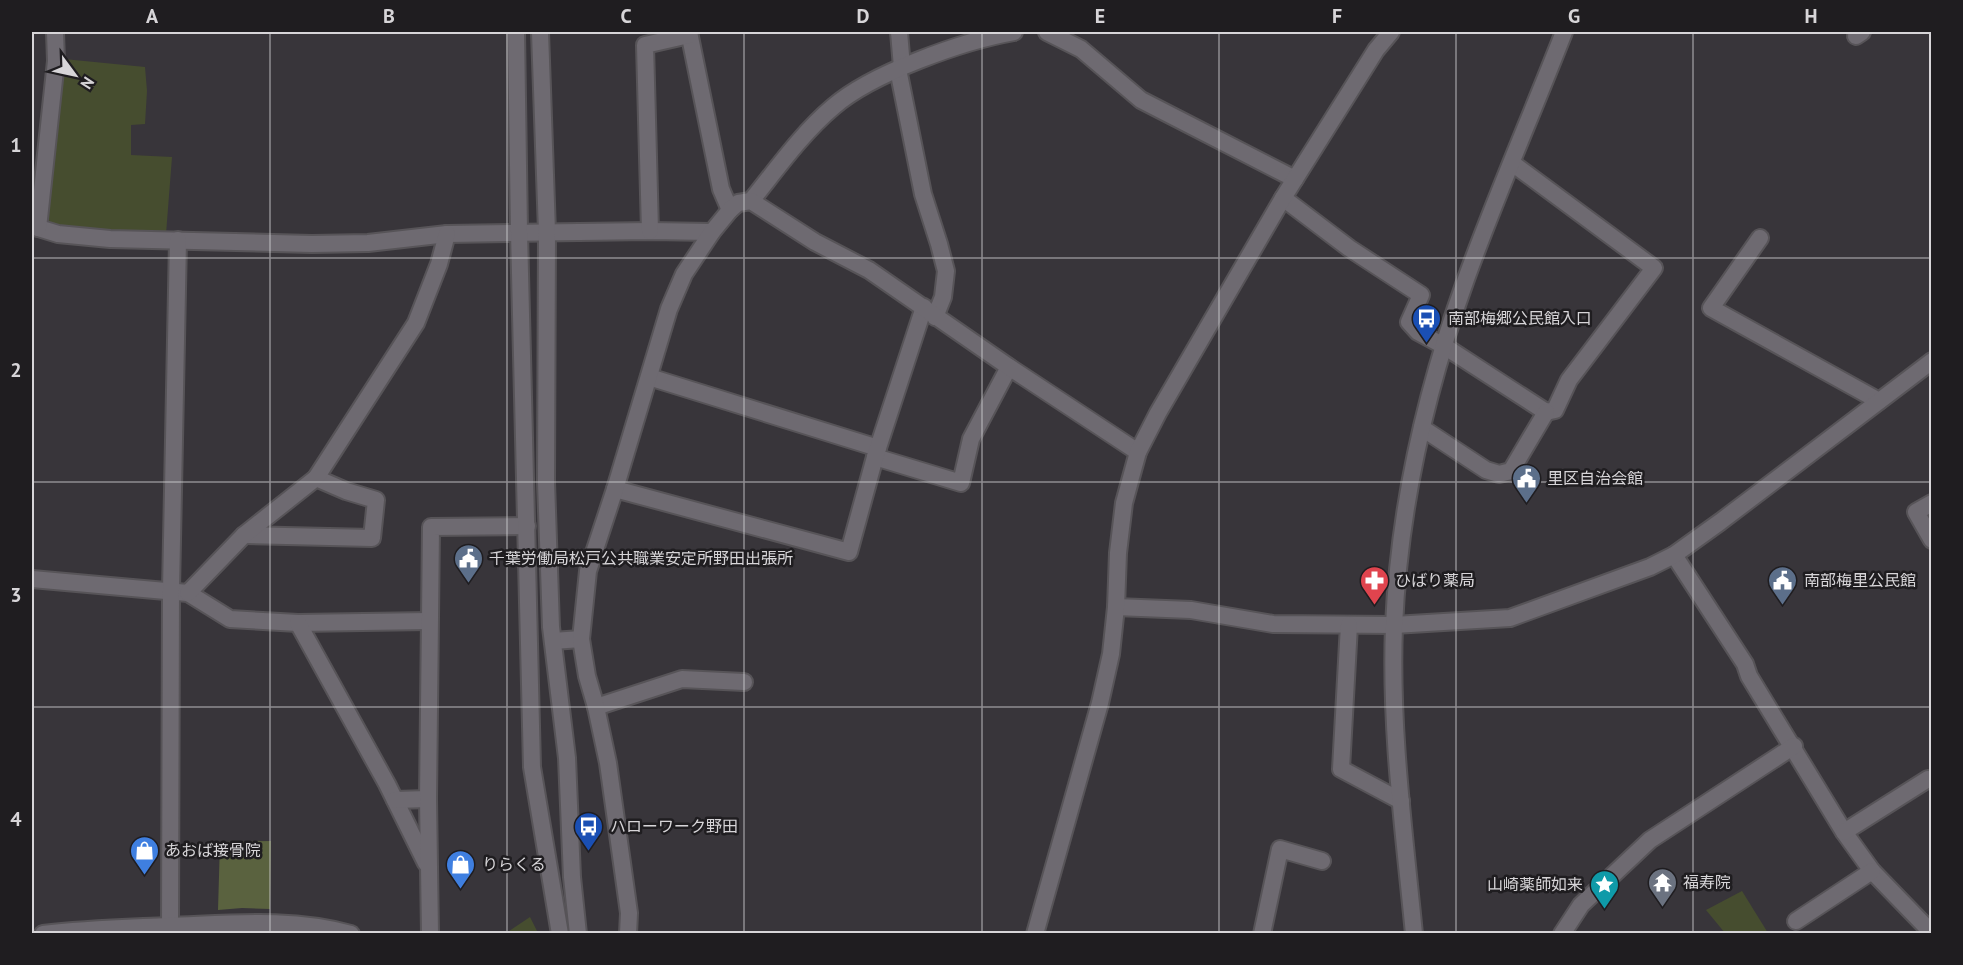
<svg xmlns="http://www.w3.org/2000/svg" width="1963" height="965" viewBox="0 0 1963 965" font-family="'PT Sans','Noto Sans JP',sans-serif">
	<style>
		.green { fill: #464d2f }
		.forest { fill: #5a623f }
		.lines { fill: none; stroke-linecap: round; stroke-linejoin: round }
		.minor-casing { stroke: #575458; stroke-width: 20 }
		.tertiary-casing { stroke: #575458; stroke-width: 20 }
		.minor { stroke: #6e6a71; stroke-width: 16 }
		.tertiary { stroke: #6e6a71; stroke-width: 16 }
		.grid { fill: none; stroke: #d7d5d8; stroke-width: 1.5; stroke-opacity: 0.55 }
		.labels { text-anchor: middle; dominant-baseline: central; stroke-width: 5; stroke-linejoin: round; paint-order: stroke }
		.poi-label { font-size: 16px; fill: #d7d5d8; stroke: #1f1d20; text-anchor: start }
		.neatline { fill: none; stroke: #d7d5d8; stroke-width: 2 }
		.grid-label { font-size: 20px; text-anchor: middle; font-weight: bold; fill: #d7d5d8 }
	</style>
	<rect width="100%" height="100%" fill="#38353a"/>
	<!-- green -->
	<g class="green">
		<path d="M64,59L145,67L147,91L145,124L131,125V155L172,157L166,234L53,226L48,219Z"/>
		<path d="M1742,891L1768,933H1725L1706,910Z"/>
		<path d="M530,917L538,933H506Z"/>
	</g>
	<!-- forest -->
	<path class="forest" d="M271,841L270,909L242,908L218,910L220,842Z"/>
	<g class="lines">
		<defs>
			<g id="minor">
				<path d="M689,32L721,189L730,210"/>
				<path d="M899,32L902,67"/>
				<path d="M1047,32L1081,49L1141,100L1295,179"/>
				<path d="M1856,36L1862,32"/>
				<path d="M898,69L923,194L939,244L946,271L943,297L935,317"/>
				<path d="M1283,198L1349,248L1421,295L1409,322L1418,332L1444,346L1546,412L1555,410L1569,380L1654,268L1512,163"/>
				<path d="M751,201C776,170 802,133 833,107C872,73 963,41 1014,32"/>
				<path d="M32,226L58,234L110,239L312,244L368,243L447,234L650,231L712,232"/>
				<path d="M38,228L56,61L55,32"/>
				<path d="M650,231L645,45L689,35"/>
				<path d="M1760,238L1711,308L1879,401"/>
				<path d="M649,377L878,448"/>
				<path d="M1422,428L1486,470L1499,474L1511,471L1546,412"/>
				<path d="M875,457L961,483L971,439L1009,367"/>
				<path d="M615,489L849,552L875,457L924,307"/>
				<path d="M1932,503L1916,512L1932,540"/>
				<path d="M244,535L372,538L376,500L346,491L316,478"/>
				<path d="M1674,555L1745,664L1749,676L1844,832L1872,871L1932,933"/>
				<path d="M32,579L188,593L230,619L298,623L429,621"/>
				<path d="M188,593L244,535L316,478L416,323L439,264L447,234"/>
				<path d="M1116,607L1191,610L1273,624L1394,625L1510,618L1650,567L1674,555L1720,522L1932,361"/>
				<path d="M298,623L387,784L426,863"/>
				<path d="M1349,625L1341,769L1401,801"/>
				<path d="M553,641L581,639"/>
				<path d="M596,707L682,679L744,682"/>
				<path d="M395,800L428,799"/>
				<path d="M1844,832L1928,779"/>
				<path d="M1796,921L1872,871"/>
				<path d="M170,926L171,590L178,240"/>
				<path d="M430,934L428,799L431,527L527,526"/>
				<path d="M628,934L629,913L608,763L596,707L587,676L581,639L588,571L615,489L669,309L684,274L712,232L730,210L738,203L751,201L815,242L869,270L1009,367L1138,452"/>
				<path d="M1262,934L1280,849L1322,861"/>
				<path d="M1562,934L1581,905L1650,840L1794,746"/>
			</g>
			<g id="tertiary">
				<path d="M516,32L519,232L532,767L560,934"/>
				<path d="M540,32L547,232L546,482L551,627L567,758L572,877L578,934"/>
				<path d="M43,934C85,929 126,928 168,926C228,924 292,917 351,934"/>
				<path d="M1035,934L1100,703L1111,654L1116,607L1118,553L1124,503L1138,452L1158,413L1283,198L1376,50L1391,32"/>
				<path d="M1414,934C1404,831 1390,729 1394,626C1399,508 1426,390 1466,279C1496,196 1532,114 1564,32"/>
			</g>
		</defs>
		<!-- minor casing -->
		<use href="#minor" class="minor-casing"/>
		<!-- tertiary casing -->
		<use href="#tertiary" class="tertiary-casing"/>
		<!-- minor -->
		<use href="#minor" class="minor"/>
		<!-- tertiary -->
		<use href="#tertiary" class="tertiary"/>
	</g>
	<!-- grid -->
	<path class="grid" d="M270,32V934M507,32V934M744,32V934M982,32V934M1219,32V934M1456,32V934M1693,32V934M32,258H1932M32,482H1932M32,707H1932"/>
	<!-- icons -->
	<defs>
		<symbol id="bus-pin" viewBox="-11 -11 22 30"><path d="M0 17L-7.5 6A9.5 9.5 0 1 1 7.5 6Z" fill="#1a4fb4" stroke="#1f1d20"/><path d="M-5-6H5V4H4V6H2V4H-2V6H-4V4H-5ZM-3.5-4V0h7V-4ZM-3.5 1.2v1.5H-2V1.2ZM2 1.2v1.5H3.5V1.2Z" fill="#fff"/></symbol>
		<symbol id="civic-pin" viewBox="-11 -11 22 30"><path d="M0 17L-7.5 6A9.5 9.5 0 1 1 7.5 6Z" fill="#5c6f8a" stroke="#1f1d20"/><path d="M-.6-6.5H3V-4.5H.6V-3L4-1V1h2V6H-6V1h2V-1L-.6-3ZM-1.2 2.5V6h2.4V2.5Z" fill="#fff"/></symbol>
		<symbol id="pharmacy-pin" viewBox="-11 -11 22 30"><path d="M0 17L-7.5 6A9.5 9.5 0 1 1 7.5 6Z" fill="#e0444e" stroke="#1f1d20"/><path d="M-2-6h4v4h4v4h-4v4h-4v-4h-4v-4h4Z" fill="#fff"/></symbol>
		<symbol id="shop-pin" viewBox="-11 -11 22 30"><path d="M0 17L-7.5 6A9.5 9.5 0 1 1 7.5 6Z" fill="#3f7fe0" stroke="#1f1d20"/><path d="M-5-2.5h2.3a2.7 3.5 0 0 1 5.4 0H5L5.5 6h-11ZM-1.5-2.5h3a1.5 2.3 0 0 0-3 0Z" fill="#fff"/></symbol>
		<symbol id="temple-pin" viewBox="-11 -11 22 30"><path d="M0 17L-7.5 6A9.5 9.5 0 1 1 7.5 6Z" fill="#6b7280" stroke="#1f1d20"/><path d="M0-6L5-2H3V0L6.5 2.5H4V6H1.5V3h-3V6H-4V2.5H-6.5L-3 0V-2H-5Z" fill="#fff"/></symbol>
		<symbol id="sight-pin" viewBox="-11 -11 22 30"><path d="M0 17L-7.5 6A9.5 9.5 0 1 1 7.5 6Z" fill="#0f9aa8" stroke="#1f1d20"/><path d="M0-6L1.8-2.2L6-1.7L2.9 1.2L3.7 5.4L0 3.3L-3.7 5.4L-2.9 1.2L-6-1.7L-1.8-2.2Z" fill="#fff"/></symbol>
	</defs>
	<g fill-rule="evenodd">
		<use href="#bus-pin" x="1410" y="302" width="33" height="45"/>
		<use href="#civic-pin" x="1510" y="462" width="33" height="45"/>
		<use href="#civic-pin" x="452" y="542" width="33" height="45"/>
		<use href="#pharmacy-pin" x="1358" y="564" width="33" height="45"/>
		<use href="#civic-pin" x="1766" y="564" width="33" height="45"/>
		<use href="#bus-pin" x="572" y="810" width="33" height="45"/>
		<use href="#shop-pin" x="128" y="834" width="33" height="45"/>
		<use href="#shop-pin" x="444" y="848" width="33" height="45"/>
		<use href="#temple-pin" x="1646" y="866" width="33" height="45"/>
		<use href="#sight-pin" x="1588" y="868" width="33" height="45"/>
	</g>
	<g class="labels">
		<!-- poi labels -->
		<g class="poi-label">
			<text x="1448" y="318">南部梅郷公民館入口</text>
			<text x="1547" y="478">里区自治会館</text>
			<text x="489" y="558">千葉労働局松戸公共職業安定所野田出張所</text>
			<text x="1395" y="580">ひばり薬局</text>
			<text x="1804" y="580">南部梅里公民館</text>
			<text x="610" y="826">ハローワーク野田</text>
			<text x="165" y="850">あおば接骨院</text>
			<text x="482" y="864">りらくる</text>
			<text x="1683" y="882">福寿院</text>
			<text x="1583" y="884" text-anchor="end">山崎薬師如来</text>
		</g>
	</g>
	<!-- border -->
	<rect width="1963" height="965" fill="none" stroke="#1f1d20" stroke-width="66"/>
	<!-- north arrow -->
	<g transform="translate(75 75) rotate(123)" stroke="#1f1d20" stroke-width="4.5" paint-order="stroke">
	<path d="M0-4.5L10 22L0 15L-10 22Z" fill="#d7d5d8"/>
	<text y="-9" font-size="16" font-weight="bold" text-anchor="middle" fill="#d7d5d8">N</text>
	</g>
	<rect x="33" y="33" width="1897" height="899" class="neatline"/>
	<g class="grid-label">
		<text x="152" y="23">A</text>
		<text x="389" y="23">B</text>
		<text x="626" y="23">C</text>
		<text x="863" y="23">D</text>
		<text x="1100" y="23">E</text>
		<text x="1337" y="23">F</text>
		<text x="1574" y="23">G</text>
		<text x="1811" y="23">H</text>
		<text x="16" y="152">1</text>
		<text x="16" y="377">2</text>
		<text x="16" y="602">3</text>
		<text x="16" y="826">4</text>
	</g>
</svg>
